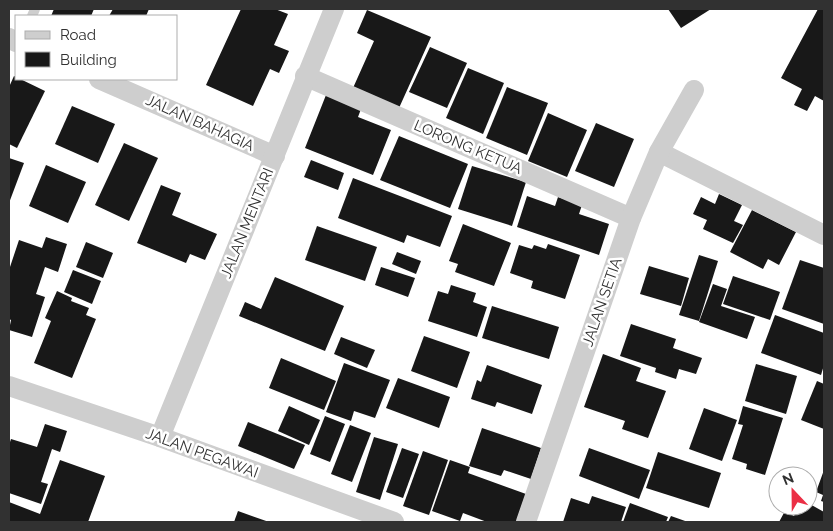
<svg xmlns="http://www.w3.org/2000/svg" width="833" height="531" viewBox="0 0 833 531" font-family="Raleway,sans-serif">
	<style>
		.building { fill: #181818 }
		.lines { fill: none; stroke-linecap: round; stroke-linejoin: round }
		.lane { stroke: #cecece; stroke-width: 10 }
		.street { stroke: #cecece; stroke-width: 20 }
		.labels { text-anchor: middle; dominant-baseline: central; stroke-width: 5; stroke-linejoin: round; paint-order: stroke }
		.street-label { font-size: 15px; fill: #313131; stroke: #fff }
	</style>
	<rect width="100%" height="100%" fill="#fff"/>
	<!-- building -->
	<g class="building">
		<path d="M54,9H94L91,16H51Z"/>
		<path d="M113,9H149L146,16H109Z"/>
		<path d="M241,9H275L288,14L274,45L289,51L279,73L270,69L253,106L206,85Z"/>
		<path d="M668,9H711L681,28Z"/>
		<path d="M818,9H824V101L815,96L807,111L794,105L802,89L781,78Z"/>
		<path d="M367,10L431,37L399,108L353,88L374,41L357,33Z"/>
		<path d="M430,47L467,63L447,108L409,92Z"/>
		<path d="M468,68L504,83L483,134L446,118Z"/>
		<path d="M14,76L45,91L17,148L9,144V87Z"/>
		<path d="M507,87L548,103L527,155L486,138Z"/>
		<path d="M326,95L361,109L358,117L391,130L373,175L305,148Z"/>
		<path d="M72,106L115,124L98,163L55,144Z"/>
		<path d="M548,113L587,130L567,177L528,161Z"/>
		<path d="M596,123L634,139L614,187L575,171Z"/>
		<path d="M399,136L468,164L450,208L380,180Z"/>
		<path d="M124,143L158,158L129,221L95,205Z"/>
		<path d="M9,158L24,163L9,203Z"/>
		<path d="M311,160L344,173L338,190L304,177Z"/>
		<path d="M46,165L86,182L68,223L29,206Z"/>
		<path d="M472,166L526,182L512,226L458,209Z"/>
		<path d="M353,178L452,216L440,247L407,235L404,243L338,218Z"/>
		<path d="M161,185L181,193L172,215L217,234L205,260L190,254L186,263L137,243Z"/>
		<path d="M719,194L742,205L734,221L743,225L733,243L703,229L707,220L693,214L701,197L715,204Z"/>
		<path d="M527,196L555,206L558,197L582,205L579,214L609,224L599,255L517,227Z"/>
		<path d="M752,210L796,232L779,265L768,259L763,269L730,252Z"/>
		<path d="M463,224L511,243L494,286L455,272L458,264L449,261Z"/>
		<path d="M317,226L377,247L365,281L305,260Z"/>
		<path d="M46,237L67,244L58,272L45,267L36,294L45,297L32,337L9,330L11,320L9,319V270L19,240L42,248Z"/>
		<path d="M86,242L113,253L103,278L76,267Z"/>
		<path d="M548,244L580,255L565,299L531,288L533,281L510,273L519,245L532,249L534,245L546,249Z"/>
		<path d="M397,252L421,261L416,274L392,264Z"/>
		<path d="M699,255L718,261L699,321L679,315Z"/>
		<path d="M800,260L824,268V324L782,309Z"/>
		<path d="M649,266L689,278L681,306L640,294Z"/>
		<path d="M381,267L415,278L408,297L375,285Z"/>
		<path d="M73,270L101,281L92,304L64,292Z"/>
		<path d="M733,276L780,292L770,320L723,304Z"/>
		<path d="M275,277L344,306L325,351L239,316L245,302L261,309Z"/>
		<path d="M713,284L727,289L721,306L755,317L747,339L699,322Z"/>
		<path d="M451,285L476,293L473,302L487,307L477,337L428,321L438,291L448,294Z"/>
		<path d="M57,291L72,298L71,301L89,308L86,315L96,319L72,378L34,363L51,321L45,318Z"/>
		<path d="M492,306L559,327L549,359L482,338Z"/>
		<path d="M775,315L824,333V365L821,375L761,353Z"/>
		<path d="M631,324L676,339L673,348L702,358L696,374L679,369L676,379L655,372L656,368L620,356Z"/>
		<path d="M424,336L470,352L457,388L411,371Z"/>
		<path d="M341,337L375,350L367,368L334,354Z"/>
		<path d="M603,354L641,368L636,381L666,391L648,438L622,429L625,421L584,407Z"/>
		<path d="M281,358L336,381L324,410L269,388Z"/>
		<path d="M344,363L390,380L375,418L354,411L351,421L326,412Z"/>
		<path d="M756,364L797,376L786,414L745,401Z"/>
		<path d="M487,365L542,385L532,414L497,402L495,407L471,399L477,380L481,382Z"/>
		<path d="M398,378L450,397L439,428L386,408Z"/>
		<path d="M817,381L824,384V429L801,420Z"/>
		<path d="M289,406L320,420L309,445L278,431Z"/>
		<path d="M743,406L783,418L765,475L746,469L747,464L732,459L743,425L738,424Z"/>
		<path d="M704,408L737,420L722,461L689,449Z"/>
		<path d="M325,416L345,424L330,462L310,454Z"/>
		<path d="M248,422L305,445L294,469L238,446Z"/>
		<path d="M45,424L67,431L60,452L52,449L41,482L48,484L41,504L9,493V445L11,439L37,447Z"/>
		<path d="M350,425L371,433L352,482L331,474Z"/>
		<path d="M482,428L541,448L531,479L504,470L501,476L469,466Z"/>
		<path d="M374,437L398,444L380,500L356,492Z"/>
		<path d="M402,448L419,454L403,498L386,492Z"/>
		<path d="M589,448L650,470L639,499L579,476Z"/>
		<path d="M423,451L448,460L429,515L403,506Z"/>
		<path d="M658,452L721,473L709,508L646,488Z"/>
		<path d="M60,460L105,476L88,522H9V502L40,514Z"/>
		<path d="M450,460L470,467L468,473L526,494L516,522H487L463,513L460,521L432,511Z"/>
		<path d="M824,470V502L821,501L823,495L816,492Z"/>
		<path d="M592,496L626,507L621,522H563L571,498L589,504Z"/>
		<path d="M630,503L668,517L666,522H623Z"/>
		<path d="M808,503L824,512V522H779L785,511L794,516L799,506H808Z"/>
		<path d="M238,511L269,522H234Z"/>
		<path d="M671,516L688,522H668Z"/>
	</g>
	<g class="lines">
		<!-- lane -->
		<path class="lane" d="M32,16L35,9"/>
		<!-- street -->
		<g class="street">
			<path d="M9,38L16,42"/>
			<path d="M305,76L631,218"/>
			<path d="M99,79L275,156"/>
			<path d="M659,152L824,235"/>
			<path d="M9,386L160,437L394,522"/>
			<path d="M160,437L334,9"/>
			<path d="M526,522L631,218L659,152L694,90"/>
		</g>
	</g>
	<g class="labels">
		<!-- street labels -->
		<g class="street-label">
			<text transform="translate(200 123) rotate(24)">JALAN BAHAGIA</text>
			<text transform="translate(468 147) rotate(23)">LORONG KETUA</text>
			<text transform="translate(247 223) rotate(-68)">JALAN MENTARI</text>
			<text transform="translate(602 302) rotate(-71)">JALAN SETIA</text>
			<text transform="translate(202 453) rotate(20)">JALAN PEGAWAI</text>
		</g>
	</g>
	<!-- border -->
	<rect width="833" height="531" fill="none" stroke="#313131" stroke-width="20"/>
	<!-- legend -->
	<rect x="15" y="15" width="162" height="65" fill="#ffffff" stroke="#adadad"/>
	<rect x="25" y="31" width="25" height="8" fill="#cecece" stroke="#adadad"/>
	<text x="60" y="40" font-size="15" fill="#313131">Road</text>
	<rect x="25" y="52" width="25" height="15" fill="#181818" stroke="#adadad"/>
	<text x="60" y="65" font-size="15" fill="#313131">Building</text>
	<!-- north arrow -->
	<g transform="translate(793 491) rotate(338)"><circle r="24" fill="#ffffff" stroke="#adadad"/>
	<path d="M0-4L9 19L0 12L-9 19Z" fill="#eb2f45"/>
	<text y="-8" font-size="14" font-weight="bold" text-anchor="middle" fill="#313131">N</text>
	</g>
</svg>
